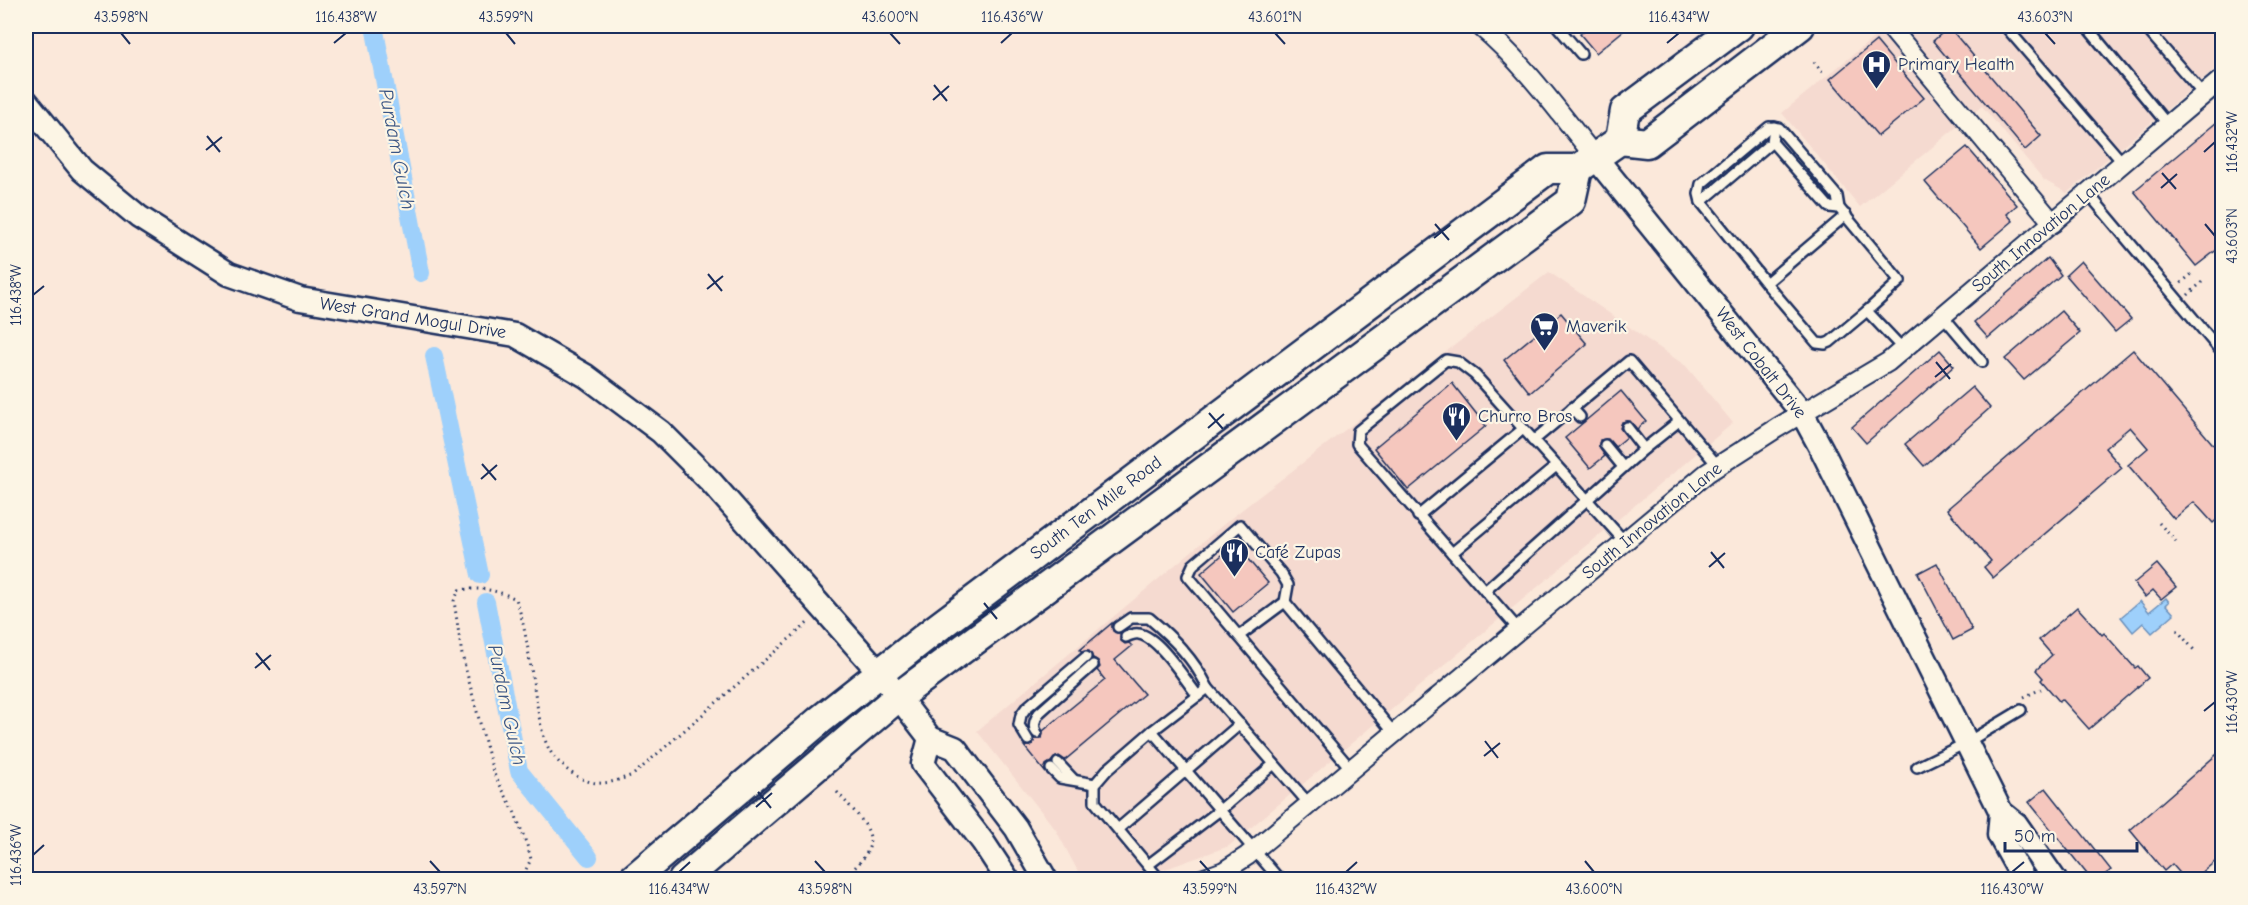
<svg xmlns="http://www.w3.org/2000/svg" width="2248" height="905" viewBox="0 0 2248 905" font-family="'Comic Neue',sans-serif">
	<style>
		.built { fill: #f5dad0 }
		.water { fill: #9ed0fb; stroke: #6a90bc; stroke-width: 1.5 }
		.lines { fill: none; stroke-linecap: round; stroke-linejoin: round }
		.canal { stroke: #9ed0fb; stroke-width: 18 }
		.building { fill: #f5c7be; stroke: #1b2f5e; stroke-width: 1.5 }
		.service-casing { stroke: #1b2f5e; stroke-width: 14 }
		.minor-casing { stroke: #1b2f5e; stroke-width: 22 }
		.tertiary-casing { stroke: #1b2f5e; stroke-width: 27 }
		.primary-casing { stroke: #1b2f5e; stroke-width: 33 }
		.path { stroke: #1b2f5e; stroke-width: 3; stroke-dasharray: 1.5 4.5; stroke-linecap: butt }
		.service { stroke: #fcf5e5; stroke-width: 9 }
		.minor { stroke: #fcf5e5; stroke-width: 18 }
		.tertiary { stroke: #fcf5e5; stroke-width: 22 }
		.primary { stroke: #fcf5e5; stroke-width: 28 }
		.ticks { fill: none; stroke: #1b2f5e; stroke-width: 2 }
		.labels { text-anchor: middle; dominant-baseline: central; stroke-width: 4.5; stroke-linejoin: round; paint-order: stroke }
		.poi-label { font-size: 18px; fill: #1b2f5e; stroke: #fcf5e5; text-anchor: start }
		.street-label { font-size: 18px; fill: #1b2f5e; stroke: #fcf5e5 }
		.water-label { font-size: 20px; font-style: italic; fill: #3c5785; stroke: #fcf5e5 }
		.neatline { fill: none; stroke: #1b2f5e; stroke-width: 2 }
		.ticks-label { font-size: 15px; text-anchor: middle; fill: #1b2f5e }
	</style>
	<rect width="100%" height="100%" fill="#fbe8da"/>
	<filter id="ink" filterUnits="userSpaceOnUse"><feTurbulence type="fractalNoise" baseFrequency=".0167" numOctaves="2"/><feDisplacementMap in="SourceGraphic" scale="12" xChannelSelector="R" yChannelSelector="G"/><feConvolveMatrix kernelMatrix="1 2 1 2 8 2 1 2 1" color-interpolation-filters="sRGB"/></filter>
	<g filter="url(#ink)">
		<!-- built -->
		<g class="built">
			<path d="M1888,26H2222V63L2067,193L2044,180L1982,106L1860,207L1782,113Z"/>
			<path d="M1549,272L1686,366L1733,423L1229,846L1138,879H1082L1056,830L977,731L1230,519Z"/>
		</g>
		<!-- water -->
		<path class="water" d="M2166,598L2169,602L2166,605L2174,614L2152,633L2143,623L2133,632L2121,617L2140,601L2149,612Z"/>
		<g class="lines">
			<!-- canal -->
			<g class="canal">
				<path d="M374,26L421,273"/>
				<path d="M434,356L480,575"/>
				<path d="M486,602L519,771L589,857"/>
			</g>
		</g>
		<!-- building -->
		<g class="building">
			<path d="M1590,26H1629L1596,53L1580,34Z"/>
			<path d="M1949,27L2041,136L2025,150L1933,41Z"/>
			<path d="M1876,41L1924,98L1878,136L1830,79Z"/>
			<path d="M2223,117V245L2196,266L2134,191Z"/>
			<path d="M1967,147L2017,205L2007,214L2013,221L1981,248L1925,182Z"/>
			<path d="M2048,258L2061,275L1988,338L1974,322Z"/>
			<path d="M2081,261L2131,319L2115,332L2066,275Z"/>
			<path d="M2061,311L2080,333L2024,380L2005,359Z"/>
			<path d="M1561,313L1587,344L1530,393L1504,360Z"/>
			<path d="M1940,350L1954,366L1866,443L1852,427Z"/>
			<path d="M2133,350L2223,456V514L2213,523L2194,502L2174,519L2128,465L2148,448L2130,427L2105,448L2122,468L1993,578L1984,567L1991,561L1947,509Z"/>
			<path d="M1452,383L1486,426L1408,490L1374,448Z"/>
			<path d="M1972,387L1990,408L1924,466L1905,444Z"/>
			<path d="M1621,391L1646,421L1637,429L1630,421L1622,422L1620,428L1627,437L1615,447L1608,439L1600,440L1599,447L1605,456L1590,468L1565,438Z"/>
			<path d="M1235,544L1268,583L1233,612L1201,573Z"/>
			<path d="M1937,563L1972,630L1953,640L1918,573Z"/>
			<path d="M2157,564L2176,587L2161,599L2153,590L2145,597L2134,583Z"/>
			<path d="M2077,607L2102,635L2104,633L2135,668L2138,666L2148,678L2089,729L2062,699L2059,701L2041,680L2043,678L2036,670L2052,655L2039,640Z"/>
			<path d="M1112,623L1113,631L1121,633L1120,640L1125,644L1129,643L1132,646L1115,660L1144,694L1065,760L1059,756L1054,758L1051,762L1046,765L1045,772L1024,746H1031L1035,739L1041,738L1043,731L1105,680L1097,670L1100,667L1098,661L1093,658L1089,651L1081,652L1080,650Z"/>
			<path d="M2223,749V855L2194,879H2185L2172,864L2164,871L2130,830Z"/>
			<path d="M2046,788L2111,870L2099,879H2091L2029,802Z"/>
		</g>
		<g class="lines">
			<defs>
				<g id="service">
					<path d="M1557,26L1581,54"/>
					<path d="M2005,26L2123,163"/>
					<path d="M2086,26L2168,125"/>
					<path d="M2144,26L2204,95"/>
					<path d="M1772,142L1829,207L1839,208"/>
					<path d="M2088,193L2219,349H2222"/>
					<path d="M1701,202L1772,142L1774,127"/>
					<path d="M1846,215L1766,283L1817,343L1825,344L1830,342L1867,311"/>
					<path d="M1766,283L1701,202L1699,194L1701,184L1769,127L1779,128L1837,196L1839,208L1900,281L1867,311L1903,349"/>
					<path d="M1943,316L1982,362"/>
					<path d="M1572,408L1580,417"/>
					<path d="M1627,427L1644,449"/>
					<path d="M1533,441L1629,361L1718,466"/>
					<path d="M1605,445L1623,467"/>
					<path d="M1418,516L1523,429"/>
					<path d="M1452,553L1555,467"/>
					<path d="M1485,591L1644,449L1679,421"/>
					<path d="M1285,602L1288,585L1281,573L1240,525L1193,565L1188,576L1351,769"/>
					<path d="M1118,627L1131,618H1149C1173,638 1194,659 1208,688"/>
					<path d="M1519,630L1357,444L1358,431L1446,360L1458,362L1475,375L1625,542"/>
					<path d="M1239,636L1285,602L1394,733"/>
					<path d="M1126,637C1130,635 1135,633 1139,634C1159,637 1185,680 1198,696"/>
					<path d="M1152,731L1107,770L1095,784V802L1160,880"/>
					<path d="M1037,733C1032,726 1035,720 1039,713L1093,665"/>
					<path d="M1028,740L1019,725L1021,715L1026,708L1086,657"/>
					<path d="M1058,763L1074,780"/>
					<path d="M1917,767L1966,743L2021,710"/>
					<path d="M1051,769L1060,778L1095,784"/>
					<path d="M1118,829L1240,724"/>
					<path d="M1148,865L1220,810L1274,764"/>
					<path d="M1280,880L1152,731L1208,688L1310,805"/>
				</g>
				<g id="minor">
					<path d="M1480,26C1524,63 1559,112 1595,157"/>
					<path d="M1889,26L2053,223"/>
					<path d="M1199,880L1224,871L1247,856L1707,473L1777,428L1888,362L2222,79"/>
				</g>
				<g id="tertiary">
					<path d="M26,101L82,170L139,217L229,274L300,299L515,335L586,376L661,432L711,482L880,673L930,738L955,748L1016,828L1046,880"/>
					<path d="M1595,157L1802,413L1822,450L2001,812L2016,824L2055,880"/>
					<path d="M930,738L923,764L983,842L1008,880"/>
					<path d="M2001,812L1999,835L2024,880"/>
				</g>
				<g id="primary">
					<path d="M1620,140L1625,111L1739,26"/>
					<path d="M632,880L820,720L933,631L1548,169H1578L1620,140L1647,143L1800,26"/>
					<path d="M683,880L899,696L1571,201L1578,169"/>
				</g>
			</defs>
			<!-- service casing -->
			<use href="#service" class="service-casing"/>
			<!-- minor casing -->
			<use href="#minor" class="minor-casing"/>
			<!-- tertiary casing -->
			<use href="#tertiary" class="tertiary-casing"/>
			<!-- primary casing -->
			<use href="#primary" class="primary-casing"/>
			<!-- path -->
			<g class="path">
				<path d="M1814,62L1825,76"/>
				<path d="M2181,283L2194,272"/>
				<path d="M2188,295L2202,282"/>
				<path d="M2159,523L2178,544"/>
				<path d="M2177,630L2194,650"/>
				<path d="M2024,697L2041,689"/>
				<path d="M837,792C872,831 888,841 841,880"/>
				<path d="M521,880L531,859L527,845L514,811L493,772L462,655L454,601L459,590C480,587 497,590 516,599C527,631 530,666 536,699C539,715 541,734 549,749C557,764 579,782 597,783C609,784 621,779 633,775L810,621"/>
			</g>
			<!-- service -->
			<use href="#service" class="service"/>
			<!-- minor -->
			<use href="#minor" class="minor"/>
			<!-- tertiary -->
			<use href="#tertiary" class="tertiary"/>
			<!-- primary -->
			<use href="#primary" class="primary"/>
		</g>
	</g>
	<!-- ticks -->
	<path class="ticks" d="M121,33L130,44M506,33L515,44M890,33L900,44M1275,33L1285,44M2045,33L2055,44M334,43L346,33M1001,43L1012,33M1667,43L1679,33M934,85L947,101M933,100L949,86M207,136L220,152M206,150L222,137M2204,152L2215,142M2162,173L2176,189M2161,188L2177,174M1435,224L1449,240M2205,224L2215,236M1434,238L1450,225M708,274L722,291M707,289L723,276M33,295L44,286M1936,362L1950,379M1935,377L1951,364M1209,413L1223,429M1208,428L1224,414M482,464L496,480M481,479L497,465M1711,552L1724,568M1709,567L1725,553M984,603L997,619M982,617L998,604M256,653L270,670M255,668L271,655M2204,711L2215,702M1485,741L1498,758M1484,756L1500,743M758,792L771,808M756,807L772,793M33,855L44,845M430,861L440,872M815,861L825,872M1200,861L1210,872M1585,861L1594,872M679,872L690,862M1346,872L1357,862M2012,872L2024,862"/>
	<!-- icons -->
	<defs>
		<symbol id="hospital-pin" viewBox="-11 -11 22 30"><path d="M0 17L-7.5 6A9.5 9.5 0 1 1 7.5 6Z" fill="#1b2f5e" stroke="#fcf5e5"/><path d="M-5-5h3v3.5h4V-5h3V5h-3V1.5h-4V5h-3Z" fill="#fff"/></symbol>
		<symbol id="supermarket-pin" viewBox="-11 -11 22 30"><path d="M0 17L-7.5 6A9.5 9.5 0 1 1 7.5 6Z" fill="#1b2f5e" stroke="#fcf5e5"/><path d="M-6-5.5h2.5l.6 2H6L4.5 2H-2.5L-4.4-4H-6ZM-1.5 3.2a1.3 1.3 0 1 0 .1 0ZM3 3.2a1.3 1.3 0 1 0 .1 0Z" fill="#fff"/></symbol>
		<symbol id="restaurant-pin" viewBox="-11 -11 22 30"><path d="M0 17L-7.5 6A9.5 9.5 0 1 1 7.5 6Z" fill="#1b2f5e" stroke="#fcf5e5"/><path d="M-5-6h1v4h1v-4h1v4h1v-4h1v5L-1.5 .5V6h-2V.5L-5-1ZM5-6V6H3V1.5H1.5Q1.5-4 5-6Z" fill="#fff"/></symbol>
	</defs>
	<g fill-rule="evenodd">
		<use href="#hospital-pin" x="1860" y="48" width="33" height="45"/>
		<use href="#supermarket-pin" x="1528" y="310" width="33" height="45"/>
		<use href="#restaurant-pin" x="1440" y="400" width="33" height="45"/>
		<use href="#restaurant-pin" x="1218" y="536" width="33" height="45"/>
	</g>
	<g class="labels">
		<!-- poi labels -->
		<g class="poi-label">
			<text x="1898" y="64">Primary Health</text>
			<text x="1566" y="326">Maverik</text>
			<text x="1478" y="416">Churro Bros</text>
			<text x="1255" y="552">Café Zupas</text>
		</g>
		<!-- street labels -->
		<g class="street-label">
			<text transform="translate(2041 233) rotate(-40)">South Innovation Lane</text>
			<text transform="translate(413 318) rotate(9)">West Grand Mogul Drive</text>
			<text transform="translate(1761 363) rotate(52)">West Cobalt Drive</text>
			<text transform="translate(1096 508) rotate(-37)">South Ten Mile Road</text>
			<text transform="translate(1652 521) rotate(-39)">South Innovation Lane</text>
		</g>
		<!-- water labels -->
		<g class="water-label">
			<text transform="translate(397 149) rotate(79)">Purdam Gulch</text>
			<text transform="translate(507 705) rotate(78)">Purdam Gulch</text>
		</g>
	</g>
	<!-- margin -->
	<rect width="2248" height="905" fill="none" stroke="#fcf5e5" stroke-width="66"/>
	<!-- scale -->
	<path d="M2005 842v9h132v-9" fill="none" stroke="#1b2f5e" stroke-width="3"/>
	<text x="2014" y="842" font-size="18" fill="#1b2f5e" stroke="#fcf5e5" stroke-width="4.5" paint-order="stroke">50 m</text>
	<rect x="33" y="33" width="2182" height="839" class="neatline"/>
	<g class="ticks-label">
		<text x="121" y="22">43.598°N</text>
		<text x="346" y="22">116.438°W</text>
		<text x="506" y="22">43.599°N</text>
		<text x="890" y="22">43.600°N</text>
		<text x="1012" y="22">116.436°W</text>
		<text x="1275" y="22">43.601°N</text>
		<text x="1679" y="22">116.434°W</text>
		<text x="2045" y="22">43.603°N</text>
		<text transform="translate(2232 142) rotate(-90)" y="5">116.432°W</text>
		<text transform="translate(2232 236) rotate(-90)" y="5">43.603°N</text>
		<text transform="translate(16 295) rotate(-90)" y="5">116.438°W</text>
		<text transform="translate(2232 702) rotate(-90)" y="5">116.430°W</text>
		<text transform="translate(16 855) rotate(-90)" y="5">116.436°W</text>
		<text x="440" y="894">43.597°N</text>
		<text x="679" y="894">116.434°W</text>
		<text x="825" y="894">43.598°N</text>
		<text x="1210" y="894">43.599°N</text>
		<text x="1346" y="894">116.432°W</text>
		<text x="1594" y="894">43.600°N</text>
		<text x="2012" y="894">116.430°W</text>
	</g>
</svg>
